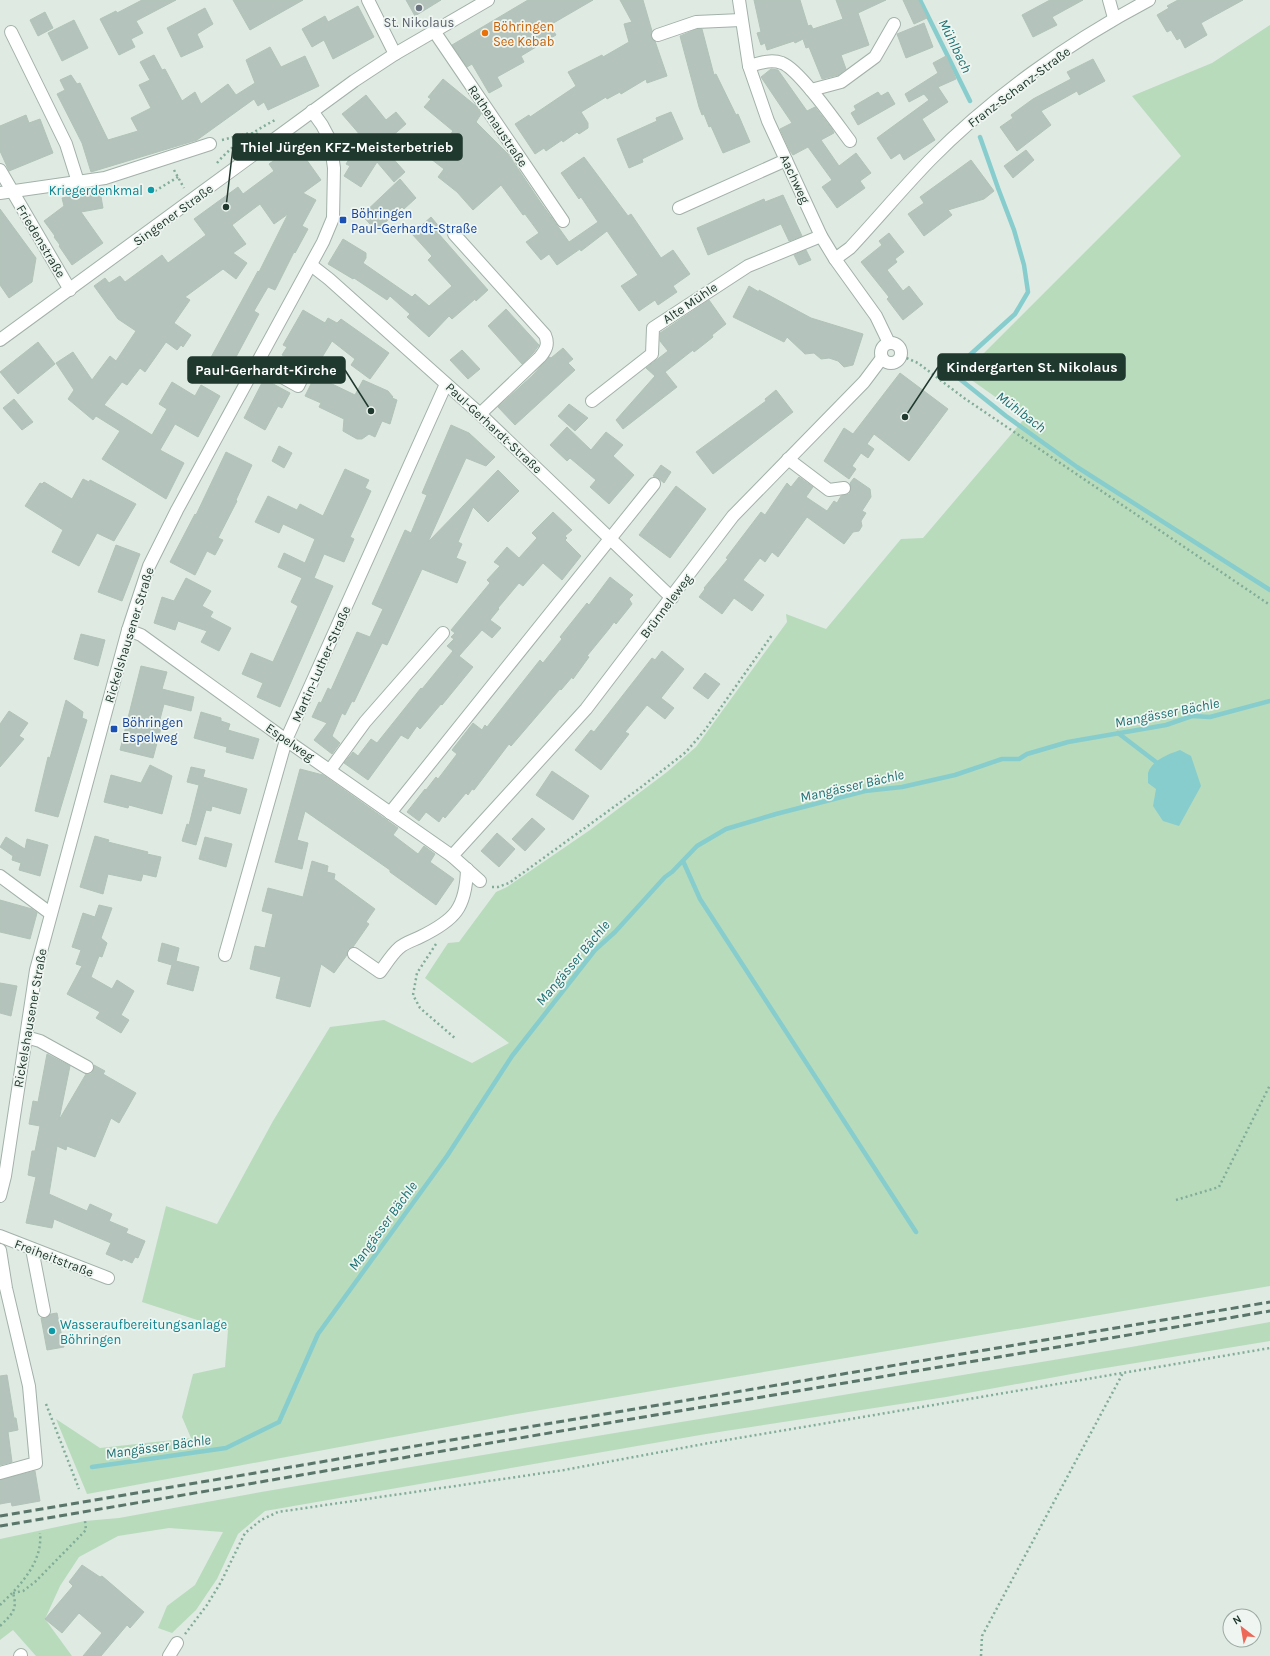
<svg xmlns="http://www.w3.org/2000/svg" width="1270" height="1656" viewBox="0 0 1270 1656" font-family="Karla,sans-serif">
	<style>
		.green { fill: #b8dbbc }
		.water { fill: #87cdce }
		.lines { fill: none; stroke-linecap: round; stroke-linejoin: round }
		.stream { stroke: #87cdce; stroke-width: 4.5 }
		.building { fill: #b4c4bc; stroke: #b1c3b9 }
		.minor-casing { stroke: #a2b1a9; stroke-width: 14 }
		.path { stroke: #80ac98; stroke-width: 2.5; stroke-dasharray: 2 3; stroke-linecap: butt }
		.minor { stroke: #fff; stroke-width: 12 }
		.rail { stroke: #5a756a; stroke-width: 3; stroke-dasharray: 8 4; stroke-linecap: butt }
		.worship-dot { fill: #6b7280; stroke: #eff6f1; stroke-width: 1.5 }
		.food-dot { fill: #e8710a; stroke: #eff6f1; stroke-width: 1.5 }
		.culture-dot { fill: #0f9aa8; stroke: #eff6f1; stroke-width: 1.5 }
		.transit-dot { fill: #1a4fb4; stroke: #eff6f1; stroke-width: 1.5 }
		.labels { text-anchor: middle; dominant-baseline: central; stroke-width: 3.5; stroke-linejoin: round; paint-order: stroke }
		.worship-label { font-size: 13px; fill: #5b616d; stroke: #eff6f1 }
		.food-label { font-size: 13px; fill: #c56008; stroke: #eff6f1; text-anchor: start }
		.street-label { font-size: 13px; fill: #20392f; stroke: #eff6f1 }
		.culture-label { font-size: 13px; fill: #0d838f; stroke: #eff6f1; text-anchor: end }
		.transit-label { font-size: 13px; fill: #164399; stroke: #eff6f1; text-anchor: start }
		.water-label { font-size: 14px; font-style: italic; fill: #1d7072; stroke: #eff6f1 }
		.leader { fill: none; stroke: #20392f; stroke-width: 1.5 }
		.callout-dot { fill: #20392f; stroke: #eff6f1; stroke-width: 1.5 }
		.callout { fill: #20392f; stroke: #20392f; stroke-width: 1.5 }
		.callout-label { font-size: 14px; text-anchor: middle; font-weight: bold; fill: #fff }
	</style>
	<rect width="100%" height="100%" fill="#dfeae3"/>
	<!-- green -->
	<g class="green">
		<path d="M1270,25V1286L511,1415L87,1494L56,1419L100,1448L191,1438L182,1417L193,1374L225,1367L228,1330L142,1302L166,1206L217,1224L273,1121L330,1027L384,1020L472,1063L509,1043L425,978L448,943L459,942L496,892L507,887L590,830L667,772L696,747L787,622L786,614L826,629L901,539L923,538L1025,418L963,374L1181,156L1132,96L1212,63Z"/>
		<path d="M1270,1322V1341L1093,1370L946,1397L706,1434L265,1511L238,1534L217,1579L196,1610L172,1633L158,1628L167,1606L195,1585L223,1532L169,1528L118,1536L79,1557L60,1586L45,1619L72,1656H36L13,1630L0,1640V1539L85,1521L119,1518L267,1491L1137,1346Z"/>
	</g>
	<!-- water -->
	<path class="water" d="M1180,750L1191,756L1201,786L1179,826L1163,821L1153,806L1156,789L1148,783C1148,780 1148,776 1148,773C1152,760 1169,754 1180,750Z"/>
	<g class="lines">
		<!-- stream -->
		<g class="stream">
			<path d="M920,0L970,101"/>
			<path d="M980,137L998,188L1014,230L1024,265L1028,292L1015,314L951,372L1006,416L1077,467L1270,590"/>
			<path d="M1118,733L1156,762"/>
			<path d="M683,861L700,899L916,1232"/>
			<path d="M92,1467L226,1448L279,1422L318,1334L447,1156L512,1056L595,950L615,932L665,877L672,872L697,846L726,829L776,814L865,791L902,787L955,775L1002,759H1019L1027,754L1068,742L1166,725L1192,716L1210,717L1270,701"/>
		</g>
	</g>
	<!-- building -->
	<g class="building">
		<path d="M142,0H176L136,21L143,33L131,39L135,47L119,55L100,19L116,11L117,13Z"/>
		<path d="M233,0H303L250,30Z"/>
		<path d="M406,0H441L415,16Z"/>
		<path d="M528,0H593L550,25L556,35L521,56L524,62L497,77L502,86L489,93L472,64L467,67L452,45Z"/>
		<path d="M620,0H643L652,31L651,37L655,41L667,76L647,83L646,79L621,94L620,92L607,99L606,97L581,112L588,123V128L579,134L577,132L563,142L562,140L546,151L544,148L535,154L515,124L529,115L530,117L576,86L568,72L602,55L603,57L629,42L624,24L632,22Z"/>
		<path d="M754,0H800L808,26L811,25L813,29L843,19L836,0H886L858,13L869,45L841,55L846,69L838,75L822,79L809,47L806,48L803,39L795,43L794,41L767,50L765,43L761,45L757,33L761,32Z"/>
		<path d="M903,0H918L927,18L914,24Z"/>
		<path d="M1050,0H1083L1052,17L1057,25L1033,37L1022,15Z"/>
		<path d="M1178,0H1243L1201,23L1207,35L1185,48L1180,38L1177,40L1171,30L1167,32L1157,15L1169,8L1167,6Z"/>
		<path d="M358,6L374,37L333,59L324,40L312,47L302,29L325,16L328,22Z"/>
		<path d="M205,8L213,24L197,34L203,47L181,57L167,28Z"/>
		<path d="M45,12L53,28L38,36L30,20Z"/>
		<path d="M74,20L88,48L62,61L48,33Z"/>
		<path d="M924,23L933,47L906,58L897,34Z"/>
		<path d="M697,29H702L714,75L716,74L736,115L738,114L750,142L723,153L711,126L709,127L704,114L702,115L699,107L680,36Z"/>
		<path d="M270,47L281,67L305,56L319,86L268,110L264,102L258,106L254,99L197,140L91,172L82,143L57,94L65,90L60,80L71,75L77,84L80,83L108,140L138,131L131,118L151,108L139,85L150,80L140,62L154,55L162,70L165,69L182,101L195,92L201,104L228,84L236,95L255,83L246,60Z"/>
		<path d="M946,56L956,79L938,87L948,102L922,119L935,140L904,160L900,153L891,159L877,138L929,100L924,94L909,102L905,94L938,73L933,63Z"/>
		<path d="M1093,59L1105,81L1079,95L1077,91L1041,111L1051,125L1017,151L1000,127L1013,118L1011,115L1033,99L1071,79L1067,72Z"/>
		<path d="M771,69L778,70L807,111L815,107L832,129L834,133L821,140L839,166L856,153L871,173L860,181L865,188L837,208L822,187L832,180L808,147L793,155L790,151L780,129L792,123L761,77Z"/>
		<path d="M443,79L476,106L481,114L476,122L508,154L541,203L569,242L598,222L581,197L579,199L561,173L584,157L628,216L631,214L661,258L673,250L690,274L673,286L677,292L658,305L655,300L639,311L621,286L638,275L607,231L581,251L580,249L557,265L549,254L541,260L526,242L539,233L525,214L523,215L501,185L473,210L457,192L438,177L444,169L431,159L453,131L424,107L431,99L428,97Z"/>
		<path d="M878,92L881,96L888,92L895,104L858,125L851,113L856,110L854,106Z"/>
		<path d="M366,95L386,120L396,112L406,124L390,138L383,150L389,154L405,172L394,182L377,162L361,187L344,176L350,166L346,164L360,142L355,136L357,134L361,136L342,114Z"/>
		<path d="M671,112L683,139L642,159L643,162L629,168L617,139L657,121L656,118Z"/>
		<path d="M26,115L29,123L40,119L53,153L9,171L0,151V126Z"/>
		<path d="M296,145L321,180L303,193L316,200L302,226L308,229L295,253L294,252L275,290L268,287L254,311L259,314L228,372L209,361L258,271L259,272L288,214L274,224L260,204L232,225L246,244L233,253L247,263L236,279L223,269L185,297L190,300L174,323L191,335L183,347L181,345L177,350L166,342L145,372L140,368L127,385L122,382L104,405L152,435L167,409L159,404L172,382L195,396L201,385L220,396L198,437L175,424L160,450L184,463L166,499L102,459L120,431L96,416L93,420L68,399L74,390L56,363L73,352L92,380L110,356L116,361L136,331L118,319L94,286L105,278L109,283L120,276L125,282L162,255L168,263L206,235L194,219L238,187L243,194L274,171L269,164Z"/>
		<path d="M1026,150L1034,160L1013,178L1004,166Z"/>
		<path d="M971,160L994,191L984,199L948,210L952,215L924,236L908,214L924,203L920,197Z"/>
		<path d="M400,179L416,198L404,209L402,207L376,231L362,215Z"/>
		<path d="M100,191L103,208L81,212L103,243L72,265L59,246L60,245L54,237L55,236L44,221L64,206L62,198Z"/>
		<path d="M783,195L802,236L789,241L781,224L708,255L697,228L764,199L765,202Z"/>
		<path d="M0,209L36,258L32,282L9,298L0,285Z"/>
		<path d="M431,217L442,230L438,233L488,290L476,301L475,299L452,319L449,316L429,337L407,317L410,314L390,296L387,300L354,278L353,279L328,264L343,239L366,253V258L363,263L412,297L415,294L429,306L452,286L428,260L432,256L412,234Z"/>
		<path d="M889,233L904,252L895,259L897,262L887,270L903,291L909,286L923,304L903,320L887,299L889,297L861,262L882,245L879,241Z"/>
		<path d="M806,250L811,260L799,265L794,255Z"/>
		<path d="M749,286L759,292V290L811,318L863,334L853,365L844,367L838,361L829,358L821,359L814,353L805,354L787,337L784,342L733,317Z"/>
		<path d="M709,300L726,324L712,335L713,337L703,345L694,352L693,350L665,372L677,387L623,429L616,420L655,376L646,368L668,351L660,341V333Z"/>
		<path d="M506,309L539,345L534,352L522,364L488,326Z"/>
		<path d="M303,310L325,323L328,318L337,323L341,319L389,353L370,379L351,365L355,359L332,341L313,372L309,366L303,365L282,355L287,347L283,345Z"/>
		<path d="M38,342L55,364L18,394L0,372Z"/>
		<path d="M563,348L573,359L568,363L575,370L515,425L498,407L533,375L549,357L551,358Z"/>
		<path d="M462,350L480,369L468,379L450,360Z"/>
		<path d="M318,370L333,377L330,383L355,395L363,380L388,391L393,397L392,398L397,400L390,424L382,421L375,437L369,434L362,439H357L343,431L344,419L319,407L321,403L305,396Z"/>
		<path d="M900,373L948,409L909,461L874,434L867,444L874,449L868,458L861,453L852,466L856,469L849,479L824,461L844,428L853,434Z"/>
		<path d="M264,379L290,393L282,408L278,406L265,430L244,418Z"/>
		<path d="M776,390L793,412L713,474L696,452L766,401L765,399Z"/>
		<path d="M14,399L33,422L22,430L3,408Z"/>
		<path d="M569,404L588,418L575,431L558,416Z"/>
		<path d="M451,425L469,433L495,457L486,466L466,458L428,542L498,470L519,491L488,522L473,507L458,542L462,544L456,558L466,562L457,583L422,569L387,645L382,643L354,702L352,701L345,715L342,713L332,736L340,743L332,754L314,740L327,723L312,717L319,702L321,703L328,688L331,690L357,632L370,637L383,609L372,604L405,530L411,533L427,495L422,493Z"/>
		<path d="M567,427L591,450L606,432L623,445L613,456L634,475L609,504L590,487L596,480L570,458L567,461L550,445Z"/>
		<path d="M279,446L292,453L284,468L272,461Z"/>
		<path d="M226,452L252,465L236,500L237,501L218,538L223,540L215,555L207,551L195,575L170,562L195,514L196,515Z"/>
		<path d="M661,465L671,472L664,483L658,478L653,476Z"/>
		<path d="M345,469L369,480L365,488L371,491L350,537L354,539L344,562L324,554L314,578L333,586L280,707L257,697L263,683L242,674L251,653L273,662L298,606L291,602L302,578L278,567L284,553L305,563L315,539L283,524L279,533L255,522L268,496L297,510L300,504L323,516Z"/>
		<path d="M799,477L813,487L806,497L827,511L834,501L837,503L841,496L849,494L851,487L850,483L854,478L870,489L871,497L862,511L866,513L861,521L862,526L859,531L853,532L844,544L807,517L778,557L772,552L765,562L760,558L743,580L764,595L752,611L734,598L722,614L699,597L705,589L704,588L728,559L726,558L761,512L765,515L787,483L791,487Z"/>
		<path d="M83,479L89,482L90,480L136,504L114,541L97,533L79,566L52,552L63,530L25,506L40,483L42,484L44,482L72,499Z"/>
		<path d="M676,486L706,509L670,558L639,535Z"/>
		<path d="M553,512L572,530L565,536L567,538L565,540L581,556L562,580L543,563L523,586L519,583L498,608L499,609L490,620L501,628L492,638L482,630L459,656L473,667L442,705L441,704L420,729L417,726L408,739L401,735L368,780L344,763L353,752L358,756L371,739L377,743L421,688L422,689L453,651L447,646L454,639L451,637L455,633L451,630L490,583L487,580L500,566L494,562L507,547L519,558L537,538L532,533Z"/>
		<path d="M116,545L140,554L122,601L98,592Z"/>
		<path d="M610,577L633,595L629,599L632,604L616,624L614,622L609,629L587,656L589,657L573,679L572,677L561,690L560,689L511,746L509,744L474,790L472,789L468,795L466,793L445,818L443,816L439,822L426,812L419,821L407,812L425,789L426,790L436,777L438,779L457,754L452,750L473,723L482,730L485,725L487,727L540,660L543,663L562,639L560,637L587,603L589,605Z"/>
		<path d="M186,578L211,591L202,606L213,612L210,617L231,628L219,651L201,642L207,631L178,621L175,630L154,623L162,597L174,601Z"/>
		<path d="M81,634L105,640L98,666L74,659Z"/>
		<path d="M662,651L684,669L661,698L674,708L665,719L647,705L625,732L629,734L601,770L575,750L591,730L594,732L652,658L655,660Z"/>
		<path d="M141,666L167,672L162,689L194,697L191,711L164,704L158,727L161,728L153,758L120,750Z"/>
		<path d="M705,673L720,684L708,699L693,688Z"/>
		<path d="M66,700L83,712L82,718L87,720L58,817L35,811L48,757L50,758Z"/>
		<path d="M9,711L28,723L19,736L24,739L0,767V724Z"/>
		<path d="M201,712L221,718V721L230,724L228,730L259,739L253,759L226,752L227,747L194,738Z"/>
		<path d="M150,765L172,776L162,814L129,805L128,808L104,802L111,775L141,783Z"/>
		<path d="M191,767L205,770L203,777L247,789L240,814L212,806L211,811L206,810L196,845L182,841L187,824L189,825L199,785L187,782Z"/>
		<path d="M300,769L323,775L398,828L393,835L418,854L424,846L435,854L430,862L454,879L436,905L390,872V870L305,811L297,840L308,843L302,869L275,862Z"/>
		<path d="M552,771L589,796L573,820L536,795Z"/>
		<path d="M532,818L545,829L525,851L512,839Z"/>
		<path d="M497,833L515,849L499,867L481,851Z"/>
		<path d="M95,836L109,840L108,842L148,852L147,854L161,857L156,877L143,874L141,881L108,874L103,894L80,887Z"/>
		<path d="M6,837L25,849L27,839L48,845L40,876L19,870L21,863L12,860L13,856L0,847Z"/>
		<path d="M205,837L232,844L226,867L199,859Z"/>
		<path d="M312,861L328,866L327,872L335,874L334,879L375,909L366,922L369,924L353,947L348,949L347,955L334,973L321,964L310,1007L276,998L281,977L250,969L255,946L265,948L273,914L262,911L268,888L303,897Z"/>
		<path d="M0,900L32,909L37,913L30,939L0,932Z"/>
		<path d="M99,905L112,908L101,938L107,943L102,957L99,956L91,977L112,989L117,980L134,991L121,1015L129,1020L121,1033L96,1018L100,1012L67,994L82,966L76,964L81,950L72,947L83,913L95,917Z"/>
		<path d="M162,943L179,948L176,961L199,967L193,991L167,984L172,965L158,961Z"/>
		<path d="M0,983L17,986L11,1016L0,1013Z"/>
		<path d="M47,1054L70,1066L59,1120L86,1074H91L93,1071L94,1065L105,1071L103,1074L136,1093L119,1123L111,1118L95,1157L67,1146L66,1150L57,1146L49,1194L87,1211L90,1204L112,1214L109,1221L128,1229L126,1233L145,1241L138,1258L135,1257L132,1263L123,1259L122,1261L106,1254L111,1243L54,1219L52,1228L26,1223L36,1177L28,1175L32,1151H35L40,1126L29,1124L33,1101L38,1102Z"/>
		<path d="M57,1313L64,1347L47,1350L41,1318H46L51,1314Z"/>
		<path d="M7,1375L14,1418H16L18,1430L8,1432L12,1462L0,1465V1376Z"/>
		<path d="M35,1471L40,1501L12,1506L11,1502L0,1504V1480Z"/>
		<path d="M82,1565L100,1577L102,1576L144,1612L130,1628L127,1625L101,1656H83L102,1633L79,1613L62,1633L45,1619L73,1586L69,1582Z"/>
	</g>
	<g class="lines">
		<defs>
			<g id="minor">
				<path d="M368,0L395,54"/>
				<path d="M739,0L749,66L768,121L821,236L835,259L876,316L889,343"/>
				<path d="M1109,0L1114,18"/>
				<path d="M434,31L563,221"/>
				<path d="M11,32L66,144L78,182"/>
				<path d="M658,35L696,22L741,20"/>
				<path d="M749,66C760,63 771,59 782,63C800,70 837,124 850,141"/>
				<path d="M811,90L841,82L875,57L894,24"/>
				<path d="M0,170L70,290"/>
				<path d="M0,193L105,178L210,144"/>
				<path d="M679,208L786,160"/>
				<path d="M454,234L545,335C549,344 546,350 540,357L480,414"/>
				<path d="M835,259L850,248C877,219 902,189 930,160C992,97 1071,41 1149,0"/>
				<path d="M311,265L329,279L480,414L672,598"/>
				<path d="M0,340L354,81L395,54L488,0"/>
				<circle cx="891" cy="353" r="10"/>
				<path d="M257,363L298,386L305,372"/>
				<path d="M592,401L652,354L653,328L748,266L821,236"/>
				<path d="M788,459L829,490L844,488"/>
				<path d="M128,630L141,635L286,740L452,856L480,881"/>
				<path d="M330,770L365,722L443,633"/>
				<path d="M390,813L654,484"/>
				<path d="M452,856L586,709L733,516L864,382L882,358"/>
				<path d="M0,876L50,913"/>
				<path d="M354,954L380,972C386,964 392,954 399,948C404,943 414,940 420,937C455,920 466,908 467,869"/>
				<path d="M225,955L286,740L446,384"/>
				<path d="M26,1037L40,1041L87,1067"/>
				<path d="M0,1196L5,1176L36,970L128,630L149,566L177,510L323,242L333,218L334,168L330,140L322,125L312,111"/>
				<path d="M0,1236L108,1278"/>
				<path d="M32,1249L44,1311"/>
				<path d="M0,1250L6,1288L29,1386L36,1463L0,1473"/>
				<path d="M20,1656L21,1655"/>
				<path d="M169,1656L177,1643"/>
			</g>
		</defs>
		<!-- minor casing -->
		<use href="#minor" class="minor-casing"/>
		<!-- path -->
		<g class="path">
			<path d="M222,140L250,133L258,134"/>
			<path d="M217,163C233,144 253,132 275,120"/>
			<path d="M174,170L184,188"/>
			<path d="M155,191L178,177"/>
			<path d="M902,356L918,363L964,398L1270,605"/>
			<path d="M492,887H498L509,883L640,788L686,752L705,730L772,635"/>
			<path d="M436,944L417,973L413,995L420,1008L456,1039"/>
			<path d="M1176,1200L1219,1187L1270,1085"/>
			<path d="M46,1404L79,1489"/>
			<path d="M13,1593L23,1591L35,1582L86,1530L85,1521"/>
			<path d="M0,1605C20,1586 43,1562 40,1533"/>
			<path d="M0,1626C12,1614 18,1610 13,1593"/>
			<path d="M185,1634L207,1605L221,1582L245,1533L261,1520L278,1512L564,1470L709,1443L1270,1348"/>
			<path d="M981,1656L982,1636L1123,1373"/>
		</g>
		<!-- minor -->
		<use href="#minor" class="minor"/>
		<!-- rail -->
		<g class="rail">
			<path d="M0,1516L1270,1302"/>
			<path d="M0,1526L1270,1311"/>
		</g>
	</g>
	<!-- markers -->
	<circle class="worship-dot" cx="419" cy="8" r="4"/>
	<circle class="food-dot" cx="485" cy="33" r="4"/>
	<g class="culture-dot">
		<circle cx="151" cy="190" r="4"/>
		<circle cx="52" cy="1331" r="4"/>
	</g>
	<g class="transit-dot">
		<rect x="339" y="216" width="8" height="8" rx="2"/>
		<rect x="110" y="725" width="8" height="8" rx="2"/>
	</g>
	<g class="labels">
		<!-- worship labels -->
		<g class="worship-label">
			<text x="419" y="22">St. Nikolaus</text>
		</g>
		<!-- food labels -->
		<g class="food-label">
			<text x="493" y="26">Böhringen<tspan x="493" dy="15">See Kebab</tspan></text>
		</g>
		<!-- street labels -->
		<g class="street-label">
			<text transform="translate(1019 87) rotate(-37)">Franz-Schanz-Straße</text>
			<text transform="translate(498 126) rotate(56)">Rathenaustraße</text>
			<text transform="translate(795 179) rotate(65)">Aachweg</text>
			<text transform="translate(173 215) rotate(-36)">Singener Straße</text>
			<text transform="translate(41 241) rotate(59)">Friedenstraße</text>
			<text transform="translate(690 303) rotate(-34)">Alte Mühle</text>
			<text transform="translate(494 428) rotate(43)">Paul-Gerhardt-Straße</text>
			<text transform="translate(666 606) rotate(-53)">Brünneleweg</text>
			<text transform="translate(129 635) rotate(-73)">Rickelshausener Straße</text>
			<text transform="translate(321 664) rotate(-66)">Martin-Luther-Straße</text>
			<text transform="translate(290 742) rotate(35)">Espelweg</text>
			<text transform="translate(30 1018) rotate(-80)">Rickelshausener Straße</text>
			<text transform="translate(54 1258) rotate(21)">Freiheitstraße</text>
		</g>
		<!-- culture labels -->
		<g class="culture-label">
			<text x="143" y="190">Kriegerdenkmal</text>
			<text x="60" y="1324" text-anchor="start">Wasseraufbereitungsanlage<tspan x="60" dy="15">Böhringen</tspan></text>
		</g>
		<!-- transit labels -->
		<g class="transit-label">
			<text x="351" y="213">Böhringen<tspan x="351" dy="15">Paul-Gerhardt-Straße</tspan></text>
			<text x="122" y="722">Böhringen<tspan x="122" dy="15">Espelweg</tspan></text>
		</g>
		<!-- water labels -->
		<g class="water-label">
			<text transform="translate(955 46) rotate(64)">Mühlbach</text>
			<text transform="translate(1021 412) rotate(37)">Mühlbach</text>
			<text transform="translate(1167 713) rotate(-11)">Mangässer Bächle</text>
			<text transform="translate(852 786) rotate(-13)">Mangässer Bächle</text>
			<text transform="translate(573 963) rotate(-50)">Mangässer Bächle</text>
			<text transform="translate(383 1226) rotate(-54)">Mangässer Bächle</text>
			<text transform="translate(158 1447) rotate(-8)">Mangässer Bächle</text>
		</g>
	</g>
	<!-- callouts -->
	<path class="leader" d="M226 207L233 147M905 417L938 367M371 411L345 370"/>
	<g class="callout-dot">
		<circle cx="226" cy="207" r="4"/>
		<circle cx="905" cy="417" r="4"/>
		<circle cx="371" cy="411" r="4"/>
	</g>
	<g class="callout">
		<rect x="233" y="134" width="229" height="26" rx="4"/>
		<rect x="938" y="354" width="187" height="26" rx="4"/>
		<rect x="188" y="357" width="157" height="26" rx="4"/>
	</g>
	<g class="callout-label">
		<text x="347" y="152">Thiel Jürgen KFZ-Meisterbetrieb</text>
		<text x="1032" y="372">Kindergarten St. Nikolaus</text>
		<text x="266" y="375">Paul-Gerhardt-Kirche</text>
	</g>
	<!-- north arrow -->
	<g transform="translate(1242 1628) rotate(329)"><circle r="19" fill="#eff6f1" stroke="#9caaa3"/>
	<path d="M0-3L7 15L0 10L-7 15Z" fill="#ee6858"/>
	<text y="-6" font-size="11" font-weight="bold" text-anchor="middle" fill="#20392f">N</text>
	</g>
</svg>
